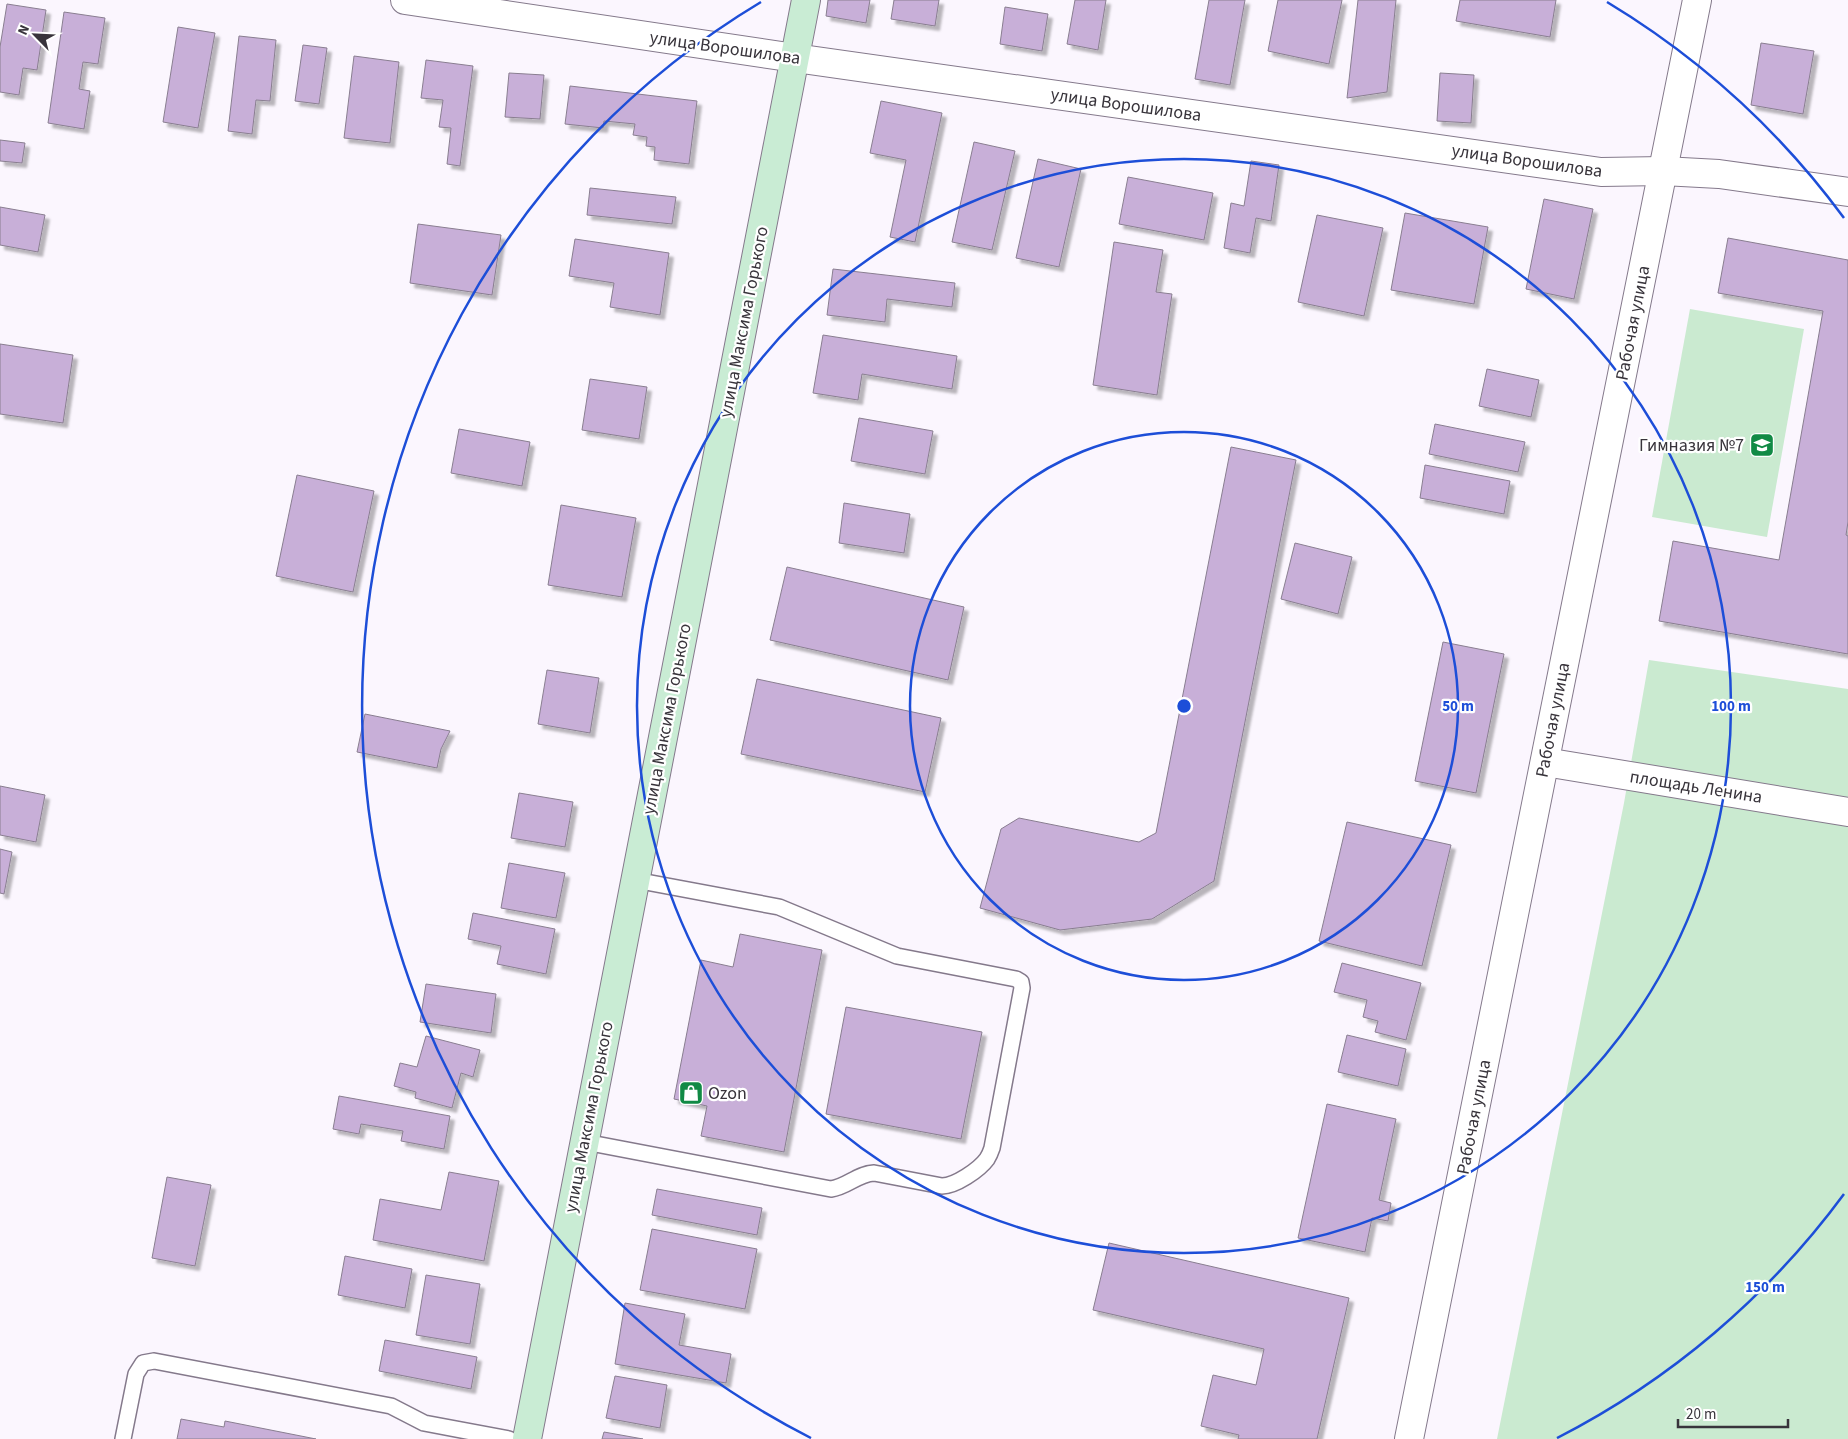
<svg xmlns="http://www.w3.org/2000/svg" width="1848" height="1439" viewBox="0 0 1848 1439" font-family="'Source Sans 3',sans-serif">
	<style>
		.green { fill: #caead0 }
		.building { fill: #c8afd8; stroke: #897e90; filter: url(#shadow) }
		.lines { fill: none; stroke-linecap: round; stroke-linejoin: round }
		.lane-casing { stroke: #84798b; stroke-width: 18 }
		.street-casing { stroke: #84798b; stroke-width: 30 }
		.secondary-casing { stroke: #84798b; stroke-width: 30 }
		.lane { stroke: #fff; stroke-width: 15 }
		.street { stroke: #fff; stroke-width: 28 }
		.secondary { stroke: #c9ecd4; stroke-width: 28 }
		.ring { fill: none; stroke: #1d4ed8; stroke-width: 2.5 }
		.labels { text-anchor: middle; dominant-baseline: central; stroke-width: 4.5; stroke-linejoin: round; paint-order: stroke }
		.street-label { font-size: 18px; fill: #38343b; stroke: #fff }
		.poi-label { font-size: 18px; fill: #38343b; stroke: #fff; text-anchor: end }
		.centre { fill: #1d4ed8; stroke: #fff; stroke-width: 2.5 }
		.ring-label { font-size: 15px; text-anchor: middle; font-weight: bold; fill: #1d4ed8; stroke: #fff; stroke-width: 4.5; stroke-linejoin: round; paint-order: stroke }
	</style>
	<defs>
		<filter id="shadow"><feDropShadow dx="4.5" dy="4.5" stdDeviation="1" flood-color="#0004"/></filter>
	</defs>
	<rect width="100%" height="100%" fill="#fbf6fe"/>
	<!-- green -->
	<g class="green">
		<path d="M1690,309L1804,329L1767,537L1652,517Z"/>
		<path d="M1649,660L1848,689V1439H1497L1624,803Z"/>
	</g>
	<!-- building -->
	<g class="building">
		<path d="M828,0H870L866,23L826,16Z"/>
		<path d="M894,0H939L935,26L891,19Z"/>
		<path d="M1075,0H1106L1098,50L1067,44Z"/>
		<path d="M1209,0H1245L1230,85L1195,79Z"/>
		<path d="M1278,0H1342L1329,64L1268,51Z"/>
		<path d="M1358,0H1396L1387,92L1347,98Z"/>
		<path d="M1460,0H1556L1550,37L1456,21Z"/>
		<path d="M7,4L46,10L37,70L23,68L19,95L0,92V47Z"/>
		<path d="M1005,7L1048,14L1042,51L1000,44Z"/>
		<path d="M64,12L105,18L98,64L83,62L79,89L90,91L84,129L48,123Z"/>
		<path d="M178,27L215,33L198,128L163,122Z"/>
		<path d="M239,36L276,40L270,101L256,100L252,134L228,131Z"/>
		<path d="M1761,43L1814,51L1803,114L1751,105Z"/>
		<path d="M303,45L327,48L319,104L295,101Z"/>
		<path d="M354,56L399,62L390,143L344,138Z"/>
		<path d="M426,60L473,66L460,166L447,164L451,128L439,127L443,100L421,98Z"/>
		<path d="M509,73L544,75L540,119L505,117Z"/>
		<path d="M1440,73L1474,75L1471,123L1437,121Z"/>
		<path d="M570,86L697,101L689,164L654,160L655,147L646,146L647,137L633,135L635,124L604,121L603,128L565,124Z"/>
		<path d="M881,101L942,113L915,242L890,237L906,160L870,153Z"/>
		<path d="M0,140L25,143L22,163L0,161Z"/>
		<path d="M974,142L1015,151L992,250L952,242Z"/>
		<path d="M1038,159L1081,169L1059,267L1016,258Z"/>
		<path d="M1251,161L1279,165L1271,221L1256,218L1250,253L1224,248L1231,203L1244,206Z"/>
		<path d="M1128,177L1213,193L1204,240L1119,224Z"/>
		<path d="M590,188L676,197L672,224L587,215Z"/>
		<path d="M1544,199L1593,209L1574,299L1526,289Z"/>
		<path d="M0,207L45,215L38,252L0,245Z"/>
		<path d="M1405,213L1488,227L1474,304L1391,290Z"/>
		<path d="M1317,215L1383,228L1364,316L1298,302Z"/>
		<path d="M418,224L501,235L492,295L410,283Z"/>
		<path d="M1728,238L1848,260V522L1846,535L1848,536V654L1659,621L1673,541L1779,560L1823,311L1718,293Z"/>
		<path d="M575,239L669,253L660,315L610,307L614,283L569,276Z"/>
		<path d="M1114,242L1163,250L1156,292L1172,294L1157,395L1093,385Z"/>
		<path d="M833,269L955,283L952,307L887,299L885,322L827,315Z"/>
		<path d="M823,335L957,356L952,389L862,374L858,400L813,393Z"/>
		<path d="M0,344L73,355L63,423L0,414Z"/>
		<path d="M1487,369L1539,380L1531,417L1479,406Z"/>
		<path d="M590,379L647,387L639,439L582,430Z"/>
		<path d="M859,418L933,431L925,474L851,461Z"/>
		<path d="M1435,424L1525,442L1518,472L1429,454Z"/>
		<path d="M459,429L530,442L522,486L451,473Z"/>
		<path d="M1231,447L1296,460L1214,881L1152,919L1060,930L980,908L1001,829L1019,818L1139,842L1156,833Z"/>
		<path d="M1425,465L1510,481L1504,514L1420,498Z"/>
		<path d="M297,475L374,491L353,592L276,576Z"/>
		<path d="M844,503L910,514L904,553L839,543Z"/>
		<path d="M561,505L636,518L622,597L548,585Z"/>
		<path d="M1295,543L1352,557L1338,614L1281,599Z"/>
		<path d="M787,567L964,607L948,680L770,640Z"/>
		<path d="M1443,642L1504,654L1476,793L1415,781Z"/>
		<path d="M547,670L599,678L590,733L538,724Z"/>
		<path d="M757,679L941,718L925,792L741,754Z"/>
		<path d="M365,714L450,731L441,749L437,768L357,752Z"/>
		<path d="M0,786L45,795L36,842L0,835Z"/>
		<path d="M519,793L573,802L565,847L511,838Z"/>
		<path d="M1347,822L1451,845L1422,966L1319,941Z"/>
		<path d="M0,849L12,852L4,894L0,893Z"/>
		<path d="M509,863L565,873L556,918L501,908Z"/>
		<path d="M473,913L555,929L546,974L497,964L501,946L468,939Z"/>
		<path d="M740,934L822,950L784,1152L701,1136L707,1106L674,1099L701,960L733,967Z"/>
		<path d="M1342,963L1421,983L1406,1040L1375,1032L1378,1021L1363,1017L1367,1000L1334,992Z"/>
		<path d="M426,984L496,994L491,1033L420,1022Z"/>
		<path d="M846,1007L982,1032L961,1139L826,1114Z"/>
		<path d="M1347,1035L1406,1049L1398,1086L1338,1072Z"/>
		<path d="M426,1036L480,1050L473,1077L461,1073L452,1108L415,1098L416,1092L394,1086L400,1063L417,1067Z"/>
		<path d="M339,1096L450,1116L444,1149L401,1141L403,1131L361,1124L359,1134L333,1129Z"/>
		<path d="M1327,1104L1396,1119L1379,1200L1391,1203L1388,1221L1372,1218L1365,1252L1298,1238Z"/>
		<path d="M449,1172L499,1181L484,1261L373,1240L380,1199L441,1210Z"/>
		<path d="M167,1177L211,1185L195,1266L152,1258Z"/>
		<path d="M657,1189L762,1208L757,1235L652,1215Z"/>
		<path d="M652,1229L757,1249L745,1309L640,1290Z"/>
		<path d="M1109,1243L1349,1298L1317,1439H1238L1239,1435L1201,1426L1213,1375L1256,1385L1264,1349L1093,1310Z"/>
		<path d="M345,1256L412,1269L405,1308L338,1295Z"/>
		<path d="M426,1275L480,1284L470,1344L416,1335Z"/>
		<path d="M625,1303L685,1314L679,1345L731,1354L726,1383L615,1364Z"/>
		<path d="M385,1340L477,1357L471,1389L379,1371Z"/>
		<path d="M615,1376L667,1385L660,1428L606,1418Z"/>
		<path d="M181,1419L224,1427L225,1421L316,1439H177Z"/>
		<path d="M604,1432L643,1439H602Z"/>
	</g>
	<g class="lines">
		<defs>
			<g id="lane">
				<path d="M585,1142L831,1189C847,1187 857,1174 874,1173L942,1186C955,1186 979,1170 987,1159C989,1156 991,1151 992,1148L1022,988L1021,982L1016,979L897,956L779,907L635,880"/>
				<path d="M123,1439L136,1374L143,1363L154,1361L391,1406L424,1423L509,1439"/>
			</g>
			<g id="street">
				<path d="M405,0L795,58L1601,172L1663,171L1719,174L1848,192"/>
				<path d="M1545,762L1848,812"/>
				<path d="M1409,1439L1697,0"/>
			</g>
			<path id="secondary" d="M527,1439L806,0"/>
		</defs>
		<!-- lane casing -->
		<use href="#lane" class="lane-casing"/>
		<!-- street casing -->
		<use href="#street" class="street-casing"/>
		<!-- secondary casing -->
		<use href="#secondary" class="secondary-casing"/>
		<!-- lane -->
		<use href="#lane" class="lane"/>
		<!-- street -->
		<use href="#street" class="street"/>
		<!-- secondary -->
		<use href="#secondary" class="secondary"/>
	</g>
	<!-- distance rings -->
	<g class="ring">
		<circle cx="1184" cy="706" r="274"/>
		<circle cx="1184" cy="706" r="547"/>
		<path d="M1844 1194A821 821 0 0 1 1557 1438M811 1438A821 821 0 0 1 761 2M1607 2A821 821 0 0 1 1844 218"/>
	</g>
	<!-- icons -->
	<defs>
		<symbol id="school-square" viewBox="-11 -11 22 22"><rect x="-9" y="-9" width="18" height="18" rx="4" fill="#118a45" stroke="#fff"/><path d="M0-5L7-2L0 1L-7-2ZM-4 1L0 2.5L4 1V4Q0 6-4 4Z" fill="#fff"/></symbol>
		<symbol id="shop-square" viewBox="-11 -11 22 22"><rect x="-9" y="-9" width="18" height="18" rx="4" fill="#118a45" stroke="#fff"/><path d="M-5-2.5h2.3a2.7 3.5 0 0 1 5.4 0H5L5.5 6h-11ZM-1.5-2.5h3a1.5 2.3 0 0 0-3 0Z" fill="#fff"/></symbol>
	</defs>
	<g fill-rule="evenodd">
		<use href="#school-square" x="1748" y="431" width="28" height="28"/>
		<use href="#shop-square" x="677" y="1079" width="28" height="28"/>
	</g>
	<g class="labels">
		<!-- street labels -->
		<g class="street-label">
			<text transform="translate(725 48) rotate(8)">улица Ворошилова</text>
			<text transform="translate(1126 105) rotate(8)">улица Ворошилова</text>
			<text transform="translate(1527 161) rotate(8)">улица Ворошилова</text>
			<text transform="translate(744 322) rotate(-79)">улица Максима Горького</text>
			<text transform="translate(1633 323) rotate(-79)">Рабочая улица</text>
			<text transform="translate(667 719) rotate(-79)">улица Максима Горького</text>
			<text transform="translate(1553 720) rotate(-79)">Рабочая улица</text>
			<text transform="translate(1696 787) rotate(9)">площадь Ленина</text>
			<text transform="translate(589 1117) rotate(-79)">улица Максима Горького</text>
			<text transform="translate(1474 1117) rotate(-79)">Рабочая улица</text>
		</g>
		<!-- poi labels -->
		<g class="poi-label">
			<text x="1744" y="445">Гимназия №7</text>
			<text x="708" y="1093" text-anchor="start">Ozon</text>
		</g>
	</g>
	<circle cx="1184" cy="706" r="8" class="centre"/>
	<g class="ring-label">
		<text x="1458" y="711">50 m</text>
		<text x="1731" y="711">100 m</text>
		<text x="1765" y="1292">150 m</text>
	</g>
	<!-- north arrow -->
	<g transform="translate(35 35) rotate(294)" stroke="#ffffff" stroke-width="4" paint-order="stroke">
	<path d="M0-4L9 19L0 12L-9 19Z" fill="#38343b"/>
	<text y="-8" font-size="14" font-weight="bold" text-anchor="middle" fill="#38343b">N</text>
	</g>
	<!-- scale -->
	<path d="M1678 1419v8h110v-8" fill="none" stroke="#38343b" stroke-width="2.5"/>
	<text x="1686" y="1419" font-size="15" fill="#38343b" stroke="#ffffff" stroke-width="4" paint-order="stroke">20 m</text>
</svg>
